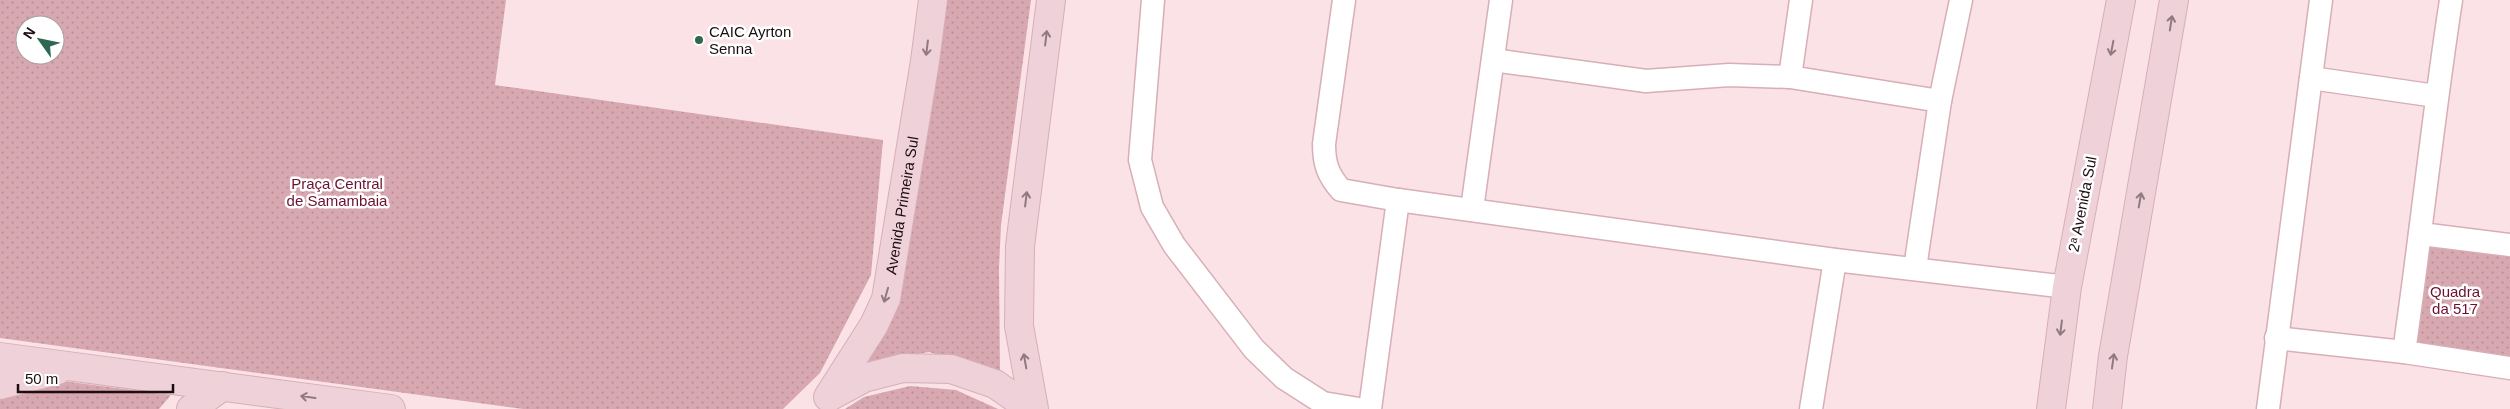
<svg xmlns="http://www.w3.org/2000/svg" width="2510" height="409" viewBox="0 0 2510 409" font-family="Helvetica,sans-serif">
	<style>
		.park { fill: url(#park-dots); fill-rule: evenodd }
		.lines { fill: none; stroke-linecap: round; stroke-linejoin: round }
		.street-casing { stroke: #d7afb6; stroke-width: 25 }
		.secondary-casing { stroke: #d7afb6; stroke-width: 30 }
		.street { stroke: #fff; stroke-width: 22 }
		.secondary { stroke: #efd1d9; stroke-width: 28 }
		.oneway { stroke: #90797f }
		.poi-dot { fill: #2e6851; stroke: #fff; stroke-width: 2 }
		.labels { text-anchor: middle; dominant-baseline: central; stroke-width: 5; stroke-linejoin: round; paint-order: stroke }
		.poi-label { font-size: 15px; fill: #1b0d10; stroke: #fff; text-anchor: start }
		.park-label { font-size: 15px; fill: #6c1131; stroke: #fff }
		.street-label { font-size: 15px; fill: #1b0d10; stroke: #fff }
	</style>
	<defs>
		<pattern id="park-dots" width="8" height="8" patternUnits="userSpaceOnUse" patternTransform="scale(1.25)"><rect width="8" height="8" fill="#d8a8b1"/><path d="M2 2h.1M6 6h.1" fill="none" stroke="#b98f97" stroke-width="1.8" stroke-linecap="round"/></pattern>
	</defs>
	<rect width="100%" height="100%" fill="#fbe2e6"/>
	<!-- park -->
	<g class="park">
		<path d="M0,0H506L495,85L883,140L871,275L820,373L783,409H523L0,338ZM25,25H55V55H25Z"/>
		<path d="M941,0H1031L1001,225L999,268L1000,374L929,352L868,363L904,280Z"/>
		<path d="M2409,222L2510,238V359L2393,352Z"/>
		<path d="M0,373L171,395L159,409H0Z"/>
		<path d="M910,386L956,390L998,409H845L864,397Z"/>
	</g>
	<g class="lines">
		<defs>
			<g id="street">
				<path d="M1153,0L1140,160L1152,207L1174,245L1254,349L1284,378L1323,403L1359,409"/>
				<path d="M1344,0L1324,144C1324,164 1328,175 1341,190L1398,200L1835,260L2067,287"/>
				<path d="M1493,60L1646,81L1729,75L1790,77L1940,101"/>
				<path d="M1790,77L1801,0"/>
				<path d="M2311,78L2436,96"/>
				<path d="M1472,209L1501,0"/>
				<path d="M2421,234L2510,245"/>
				<path d="M1915,268L1940,101L1961,0"/>
				<path d="M2276,338L2404,352L2510,368"/>
				<path d="M2404,352C2421,235 2433,117 2451,0"/>
				<path d="M1370,409L1398,200"/>
				<path d="M1811,409L1835,260"/>
				<path d="M2268,409L2321,0"/>
			</g>
			<g id="secondary">
				<path d="M0,357L391,409"/>
				<path d="M0,385L58,370"/>
				<path id="s1" d="M828,397L874,325L886,299L925,61L933,0"/>
				<path d="M829,397L864,378L903,368L951,369L995,384L1031,409"/>
				<path d="M191,409L223,386"/>
				<path d="M1034,409L1019,326L1020,246L1051,0"/>
				<path d="M2051,409L2067,287L2121,0"/>
				<path d="M2107,409L2113,356L2174,0"/>
			</g>
		</defs>
		<!-- street casing -->
		<use href="#street" class="street-casing"/>
		<!-- secondary casing -->
		<use href="#secondary" class="secondary-casing"/>
		<!-- street -->
		<use href="#street" class="street"/>
		<!-- secondary -->
		<use href="#secondary" class="secondary"/>
	</g>
	<!-- one-way arrows -->
	<defs><path id="oneway-shaft" d="M-6 0H5M1.5-3L5.5 0L1.5 3" fill="none" stroke-width="1.6" stroke-linecap="round" stroke-linejoin="round" transform="scale(1.25)"/></defs>
	<g class="oneway">
		<use href="#oneway-shaft" transform="translate(2171 23) rotate(-81)"/>
		<use href="#oneway-shaft" transform="translate(1046 38) rotate(-83)"/>
		<use href="#oneway-shaft" transform="translate(927 48) rotate(97)"/>
		<use href="#oneway-shaft" transform="translate(2112 48) rotate(101)"/>
		<use href="#oneway-shaft" transform="translate(1026 199) rotate(-83)"/>
		<use href="#oneway-shaft" transform="translate(2140 200) rotate(-80)"/>
		<use href="#oneway-shaft" transform="translate(886 295) rotate(106)"/>
		<use href="#oneway-shaft" transform="translate(2061 328) rotate(97)"/>
		<use href="#oneway-shaft" transform="translate(1025 361) rotate(-100)"/>
		<use href="#oneway-shaft" transform="translate(2113 361) rotate(-82)"/>
		<use href="#oneway-shaft" transform="translate(308 397) rotate(-172)"/>
	</g>
	<!-- markers -->
	<circle class="poi-dot" cx="699" cy="40" r="5"/>
	<g class="labels">
		<!-- poi labels -->
		<g class="poi-label">
			<text x="709" y="31">CAIC Ayrton<tspan x="709" dy="17">Senna</tspan></text>
		</g>
		<!-- park labels -->
		<g class="park-label">
			<text x="337" y="183">Praça Central<tspan x="337" dy="17">de Samambaia</tspan></text>
			<text x="2455" y="291">Quadra<tspan x="2455" dy="17">da 517</tspan></text>
		</g>
		<!-- street labels -->
		<g class="street-label">
			<text transform="translate(2082 204) rotate(-79)">2ᵃ Avenida Sul</text>
			<text stroke="none"><textPath href="#s1" startOffset="209">Avenida Primeira Sul</textPath></text>
		</g>
	</g>
	<!-- north arrow -->
	<g transform="translate(40 40) rotate(303)"><circle r="24" fill="#ffffff" stroke="#a49e9f"/>
	<path d="M0-4L9 19L0 12L-9 19Z" fill="#2e6851"/>
	<text y="-8" font-size="14" font-weight="bold" text-anchor="middle" fill="#1b0d10">N</text>
	</g>
	<!-- scale -->
	<path d="M18 384v8h155v-8" fill="none" stroke="#1b0d10" stroke-width="2.5"/>
	<text x="25" y="384" font-size="15" fill="#1b0d10" stroke="#ffffff" stroke-width="4" paint-order="stroke">50 m</text>
</svg>
